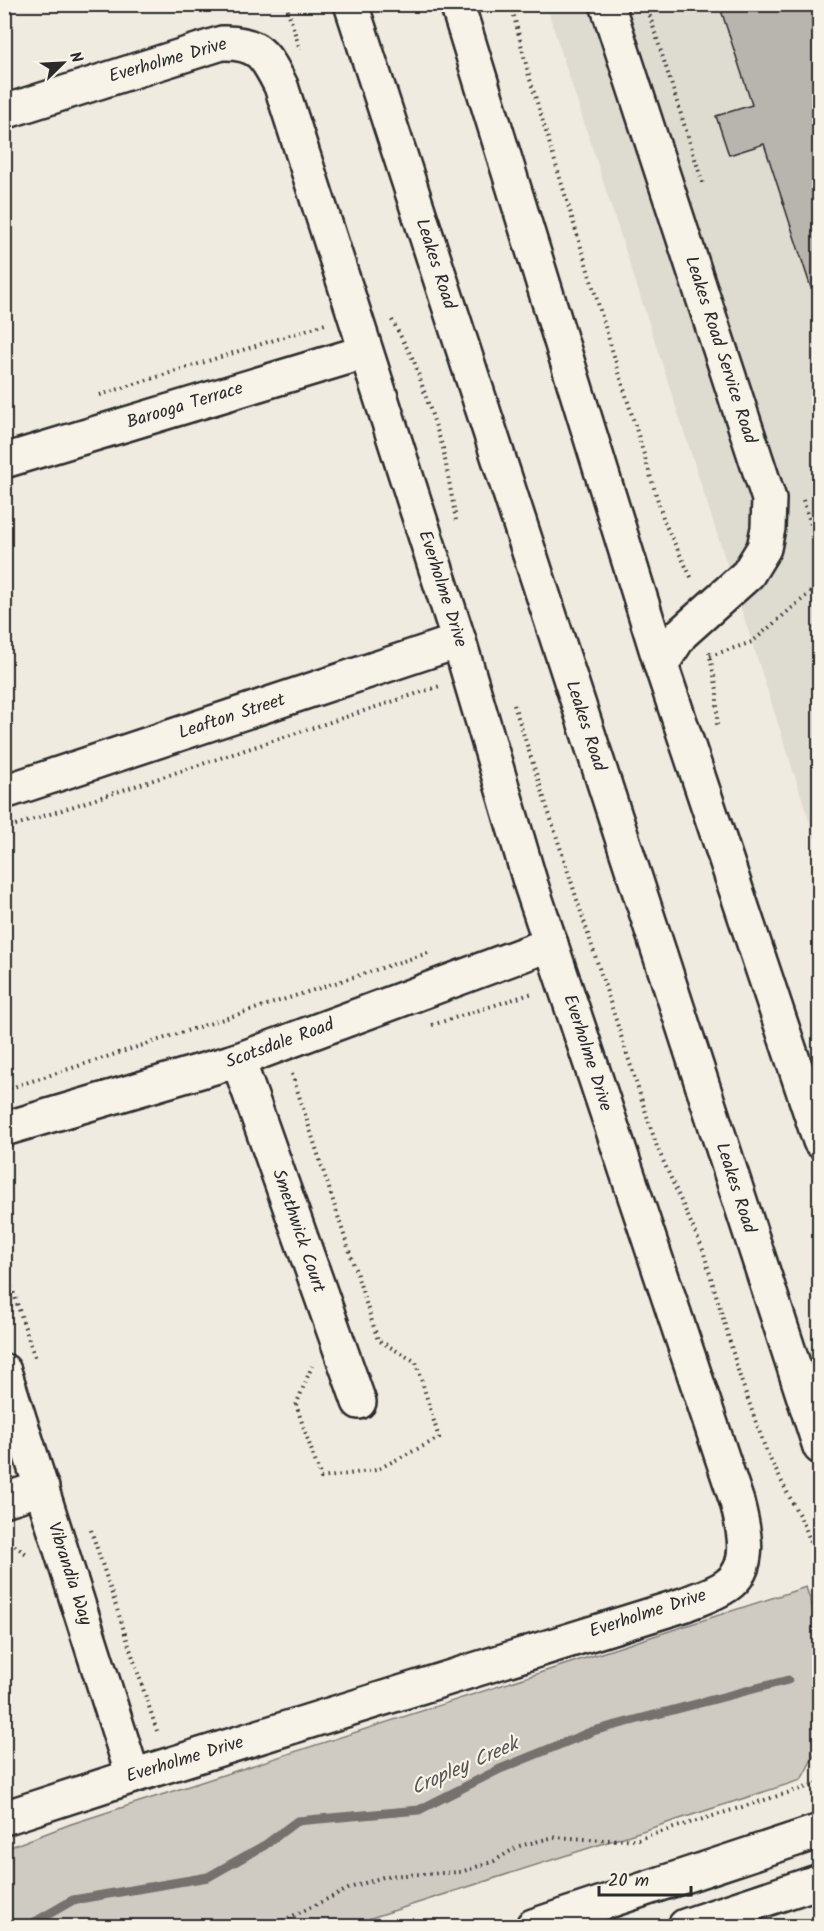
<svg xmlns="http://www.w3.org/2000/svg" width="824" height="1931" viewBox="0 0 824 1931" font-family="Kalam,sans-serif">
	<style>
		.built { fill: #dedbd1 }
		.green { fill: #cfcbc2; stroke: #7d7b76; stroke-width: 1.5 }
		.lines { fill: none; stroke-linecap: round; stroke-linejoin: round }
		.stream { stroke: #74726e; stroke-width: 9 }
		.building { fill: #b8b5ae; stroke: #2b2b2b; stroke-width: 1.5 }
		.minor-casing { stroke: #2b2b2b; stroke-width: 38 }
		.highway-casing { stroke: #2b2b2b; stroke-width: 38 }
		.path { stroke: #2b2b2b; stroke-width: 4; stroke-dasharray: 1.5 4.5; stroke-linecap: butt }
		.minor { stroke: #f7f3e8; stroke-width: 33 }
		.highway { stroke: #f7f3e8; stroke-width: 33 }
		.labels { text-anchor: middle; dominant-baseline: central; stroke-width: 4.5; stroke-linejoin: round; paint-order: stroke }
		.street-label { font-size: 18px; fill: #2b2b2b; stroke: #f7f3e8 }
		.water-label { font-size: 20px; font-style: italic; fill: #555552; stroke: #f7f3e8 }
	</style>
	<rect width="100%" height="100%" fill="#efebe0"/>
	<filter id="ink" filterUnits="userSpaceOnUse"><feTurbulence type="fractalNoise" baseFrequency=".0167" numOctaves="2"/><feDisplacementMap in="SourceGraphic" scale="12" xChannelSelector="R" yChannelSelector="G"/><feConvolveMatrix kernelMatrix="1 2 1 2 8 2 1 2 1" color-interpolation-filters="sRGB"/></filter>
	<g filter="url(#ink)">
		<!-- built -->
		<path class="built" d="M546,5H819V852L752,642Z"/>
		<!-- green -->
		<path class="green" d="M806,1587L819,1628L820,1744L801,1780L346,1926H5V1849L71,1824Z"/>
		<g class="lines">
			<!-- stream -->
			<path class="stream" d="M28,1926L73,1900L208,1877L265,1845L297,1821L419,1810L500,1769L593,1731L788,1680"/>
		</g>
		<!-- building -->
		<path class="building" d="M719,4H820V285L811,288L764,144L729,155L716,116L752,105Z"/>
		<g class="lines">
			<defs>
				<g id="minor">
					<path d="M607,4L769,499L768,528L764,548L748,574L681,634L661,665"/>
					<path d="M4,112L222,43C259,42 266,56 281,86L459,641L531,885L737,1502C744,1529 754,1568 726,1586C713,1595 697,1599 683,1605L133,1776L4,1818"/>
					<path d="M4,461L365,352"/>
					<path d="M4,792L459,641"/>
					<path d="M238,1060L359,1402"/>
					<path d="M4,1129L238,1060L551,944"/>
					<path d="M4,1371L133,1776"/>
					<path d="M4,1500L42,1488"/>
					<path d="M533,1926L820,1831"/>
					<path d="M685,1926L820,1881"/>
				</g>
				<g id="highway">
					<path d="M351,4L820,1447"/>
					<path d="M457,4L661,665L820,1141"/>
				</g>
			</defs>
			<!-- minor casing -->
			<use href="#minor" class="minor-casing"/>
			<!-- highway casing -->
			<use href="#highway" class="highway-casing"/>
			<!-- path -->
			<g class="path">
				<path d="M286,4L300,50"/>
				<path d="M511,4L529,76L665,524L693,581"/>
				<path d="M646,4L703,184"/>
				<path d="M221,10L237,4"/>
				<path d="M4,148L14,145"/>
				<path d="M392,320L414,361L443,448L456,520"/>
				<path d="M100,395L325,324"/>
				<path d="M803,500L820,552"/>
				<path d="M709,652L717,690V725"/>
				<path d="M710,656L752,642L820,584"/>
				<path d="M514,705L657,1147L703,1250L740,1377L767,1453L805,1527L820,1567"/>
				<path d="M4,829L440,686"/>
				<path d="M432,1025L533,993"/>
				<path d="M292,1074L378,1340L416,1362L439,1438L376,1470L321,1478L296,1405L312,1366"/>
				<path d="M4,1090L428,953"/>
				<path d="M4,1264L35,1358"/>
				<path d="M91,1530L158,1734"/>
				<path d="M4,1542L8,1541L28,1555"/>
				<path d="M272,1926L350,1888L386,1876L461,1872L494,1861L519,1846L554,1837L604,1840L638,1839L820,1783"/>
				<path d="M809,1926L820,1922"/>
			</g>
			<!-- minor -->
			<use href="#minor" class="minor"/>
			<!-- highway -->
			<use href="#highway" class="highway"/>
		</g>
	</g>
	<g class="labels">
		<!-- street labels -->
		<g class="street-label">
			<text transform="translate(168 61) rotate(-16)">Everholme Drive</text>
			<text transform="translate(435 264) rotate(72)">Leakes Road</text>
			<text transform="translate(720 350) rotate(72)">Leakes Road Service Road</text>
			<text transform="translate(185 406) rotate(-17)">Barooga Terrace</text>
			<text transform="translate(442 589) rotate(72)">Everholme Drive</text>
			<text transform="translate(232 717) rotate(-18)">Leafton Street</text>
			<text transform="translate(585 726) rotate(72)">Leakes Road</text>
			<text transform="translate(280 1044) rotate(-20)">Scotsdale Road</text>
			<text transform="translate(587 1053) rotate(72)">Everholme Drive</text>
			<text transform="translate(735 1188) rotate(72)">Leakes Road</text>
			<text transform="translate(298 1231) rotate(71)">Smethwick Court</text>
			<text transform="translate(69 1574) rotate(72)">Vibrandia Way</text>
			<text transform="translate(648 1614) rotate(-18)">Everholme Drive</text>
			<text transform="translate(185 1760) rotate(-17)">Everholme Drive</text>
		</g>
		<!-- water labels -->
		<g class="water-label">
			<text transform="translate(465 1767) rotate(-24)">Cropley Creek</text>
		</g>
	</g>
	<!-- margin -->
	<rect width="824" height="1931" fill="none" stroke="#f7f3e8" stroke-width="24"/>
	<rect x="12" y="12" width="800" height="1907" fill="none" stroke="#2b2b2b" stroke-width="2" filter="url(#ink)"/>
	<!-- north arrow -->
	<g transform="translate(63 63) rotate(66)" stroke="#f7f3e8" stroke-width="4.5" paint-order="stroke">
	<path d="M0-4.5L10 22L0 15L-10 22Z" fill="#2b2b2b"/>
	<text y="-9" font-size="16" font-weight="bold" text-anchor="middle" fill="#2b2b2b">N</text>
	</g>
	<!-- scale -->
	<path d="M599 1886v9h92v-9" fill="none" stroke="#2b2b2b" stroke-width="3"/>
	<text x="608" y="1886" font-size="18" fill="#2b2b2b" stroke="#f7f3e8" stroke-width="4.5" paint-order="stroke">20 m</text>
</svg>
